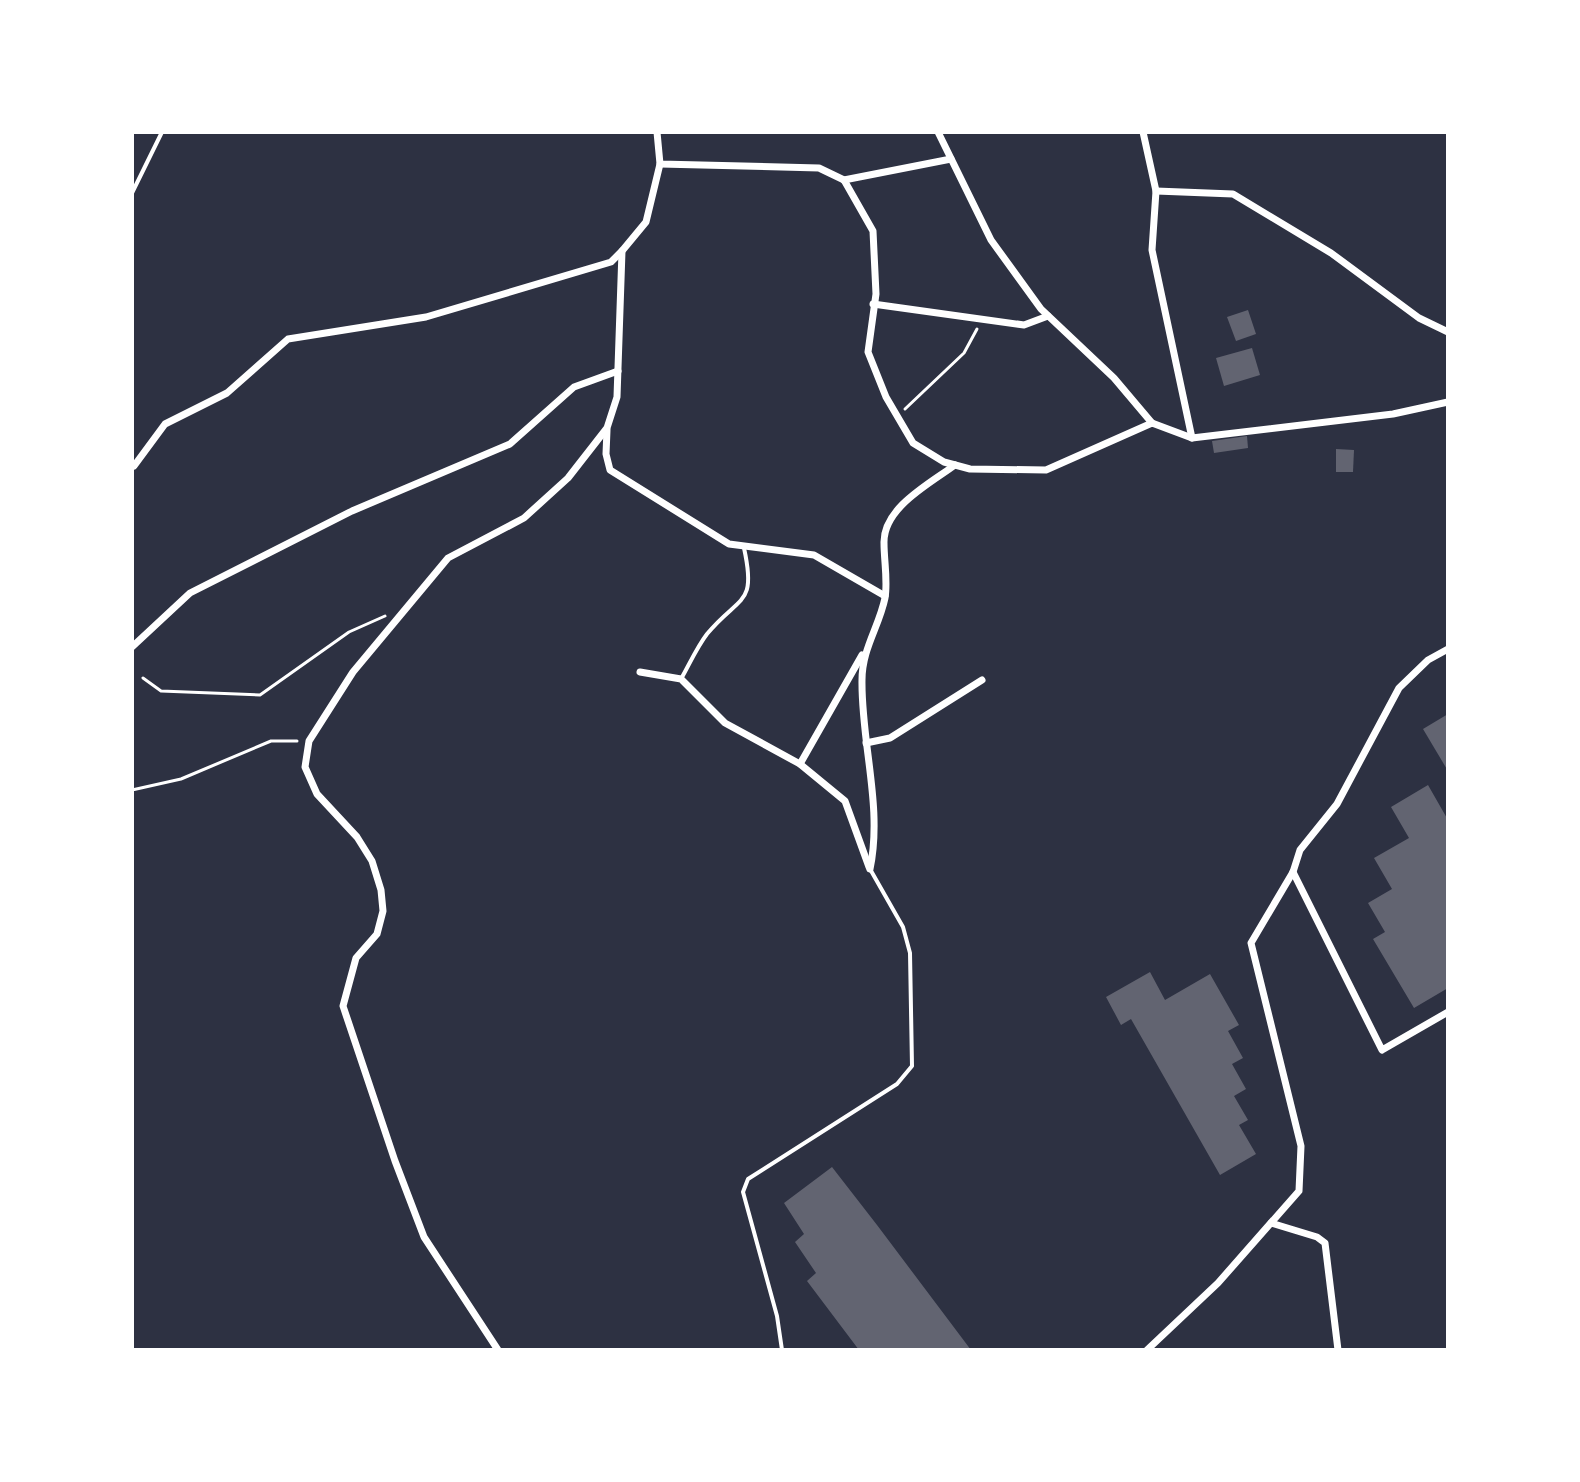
<svg xmlns="http://www.w3.org/2000/svg" width="1580" height="1482" viewBox="0 0 1580 1482" font-family="Helvetica,sans-serif">
	<style>
		.building { fill: #626471 }
		.lines { fill: none; stroke-linecap: round; stroke-linejoin: round }
		.path { stroke: #fff; stroke-width: 3 }
		.service { stroke: #fff; stroke-width: 4 }
		.minor { stroke: #fff; stroke-width: 7 }
	</style>
	<rect width="100%" height="100%" fill="#2d3142"/>
	<!-- building -->
	<g class="building">
		<path d="M1248,310L1256,334L1236,341L1227,317Z"/>
		<path d="M1252,348L1260,375L1224,386L1216,358Z"/>
		<path d="M1247,436L1248,448L1214,453L1212,441Z"/>
		<path d="M1336,449L1354,450L1353,472H1336Z"/>
		<path d="M1448,714V771L1423,729Z"/>
		<path d="M1428,785L1448,820V988L1414,1008L1373,939L1385,932L1368,903L1392,889L1374,858L1409,838L1391,807Z"/>
		<path d="M1150,972L1165,1000L1210,974L1239,1025L1228,1031L1243,1058L1232,1064L1246,1089L1234,1096L1248,1120L1239,1125L1256,1154L1220,1175L1131,1019L1121,1025L1106,997Z"/>
		<path d="M832,1167L877,1225L971,1350H859L807,1281L816,1273L795,1242L804,1234L784,1203Z"/>
	</g>
	<g class="lines">
		<!-- path -->
		<g class="path">
			<path d="M905,409L964,353L977,329"/>
			<path d="M143,678L161,691L260,695L349,632L385,616"/>
			<path d="M132,790L181,779L271,741H297"/>
		</g>
		<!-- service -->
		<g class="service">
			<path d="M132,193L162,132"/>
			<path d="M681,679C689,665 697,647 707,634C739,595 757,607 744,548"/>
			<path d="M782,1350L777,1316L743,1192L748,1179L897,1084L912,1066L910,953L903,927L870,869"/>
		</g>
		<!-- minor -->
		<g class="minor">
			<path d="M657,132L660,164L819,168L844,180L873,231L876,294L868,352L886,397L913,443L944,462L970,469L1046,470L1152,423L1192,438L1393,414L1448,402"/>
			<path d="M938,132L991,240L1041,309L1114,378L1152,423"/>
			<path d="M1143,132L1156,191L1152,250L1192,438"/>
			<path d="M844,180L951,159"/>
			<path d="M1156,191L1233,194L1331,253L1419,318L1448,332"/>
			<path d="M873,304L1024,325L1048,316"/>
			<path d="M607,430L606,454L610,470L729,544L814,555L885,596"/>
			<path d="M134,466L165,424L227,393L288,339L426,317L611,262L622,251"/>
			<path d="M132,647L190,593L352,511L510,444L574,387L618,371"/>
			<path d="M640,672L681,679L725,723L800,764L845,801L869,867"/>
			<path d="M866,743L890,738L982,680"/>
			<path d="M800,764L862,655"/>
			<path d="M870,869C883,807 861,743 862,680C862,649 879,627 885,598C888,581 884,561 884,543C883,508 929,484 955,465"/>
			<path d="M1293,872L1382,1050L1448,1012"/>
			<path d="M1271,1223L1317,1237L1325,1243L1338,1350"/>
			<path d="M498,1350L424,1237L395,1161L343,1006L356,958L377,934L383,911L381,890L372,861L357,837L317,794L305,767L309,741L353,672L448,558L524,518L568,478L607,428L617,397L622,251L646,222L660,164"/>
			<path d="M1147,1350L1218,1283L1299,1191L1301,1146L1251,943L1293,872L1300,850L1337,804L1399,688L1428,660L1448,649"/>
		</g>
	</g>
	<!-- border -->
	<rect width="1580" height="1482" fill="none" stroke="#ffffff" stroke-width="268"/>
</svg>
